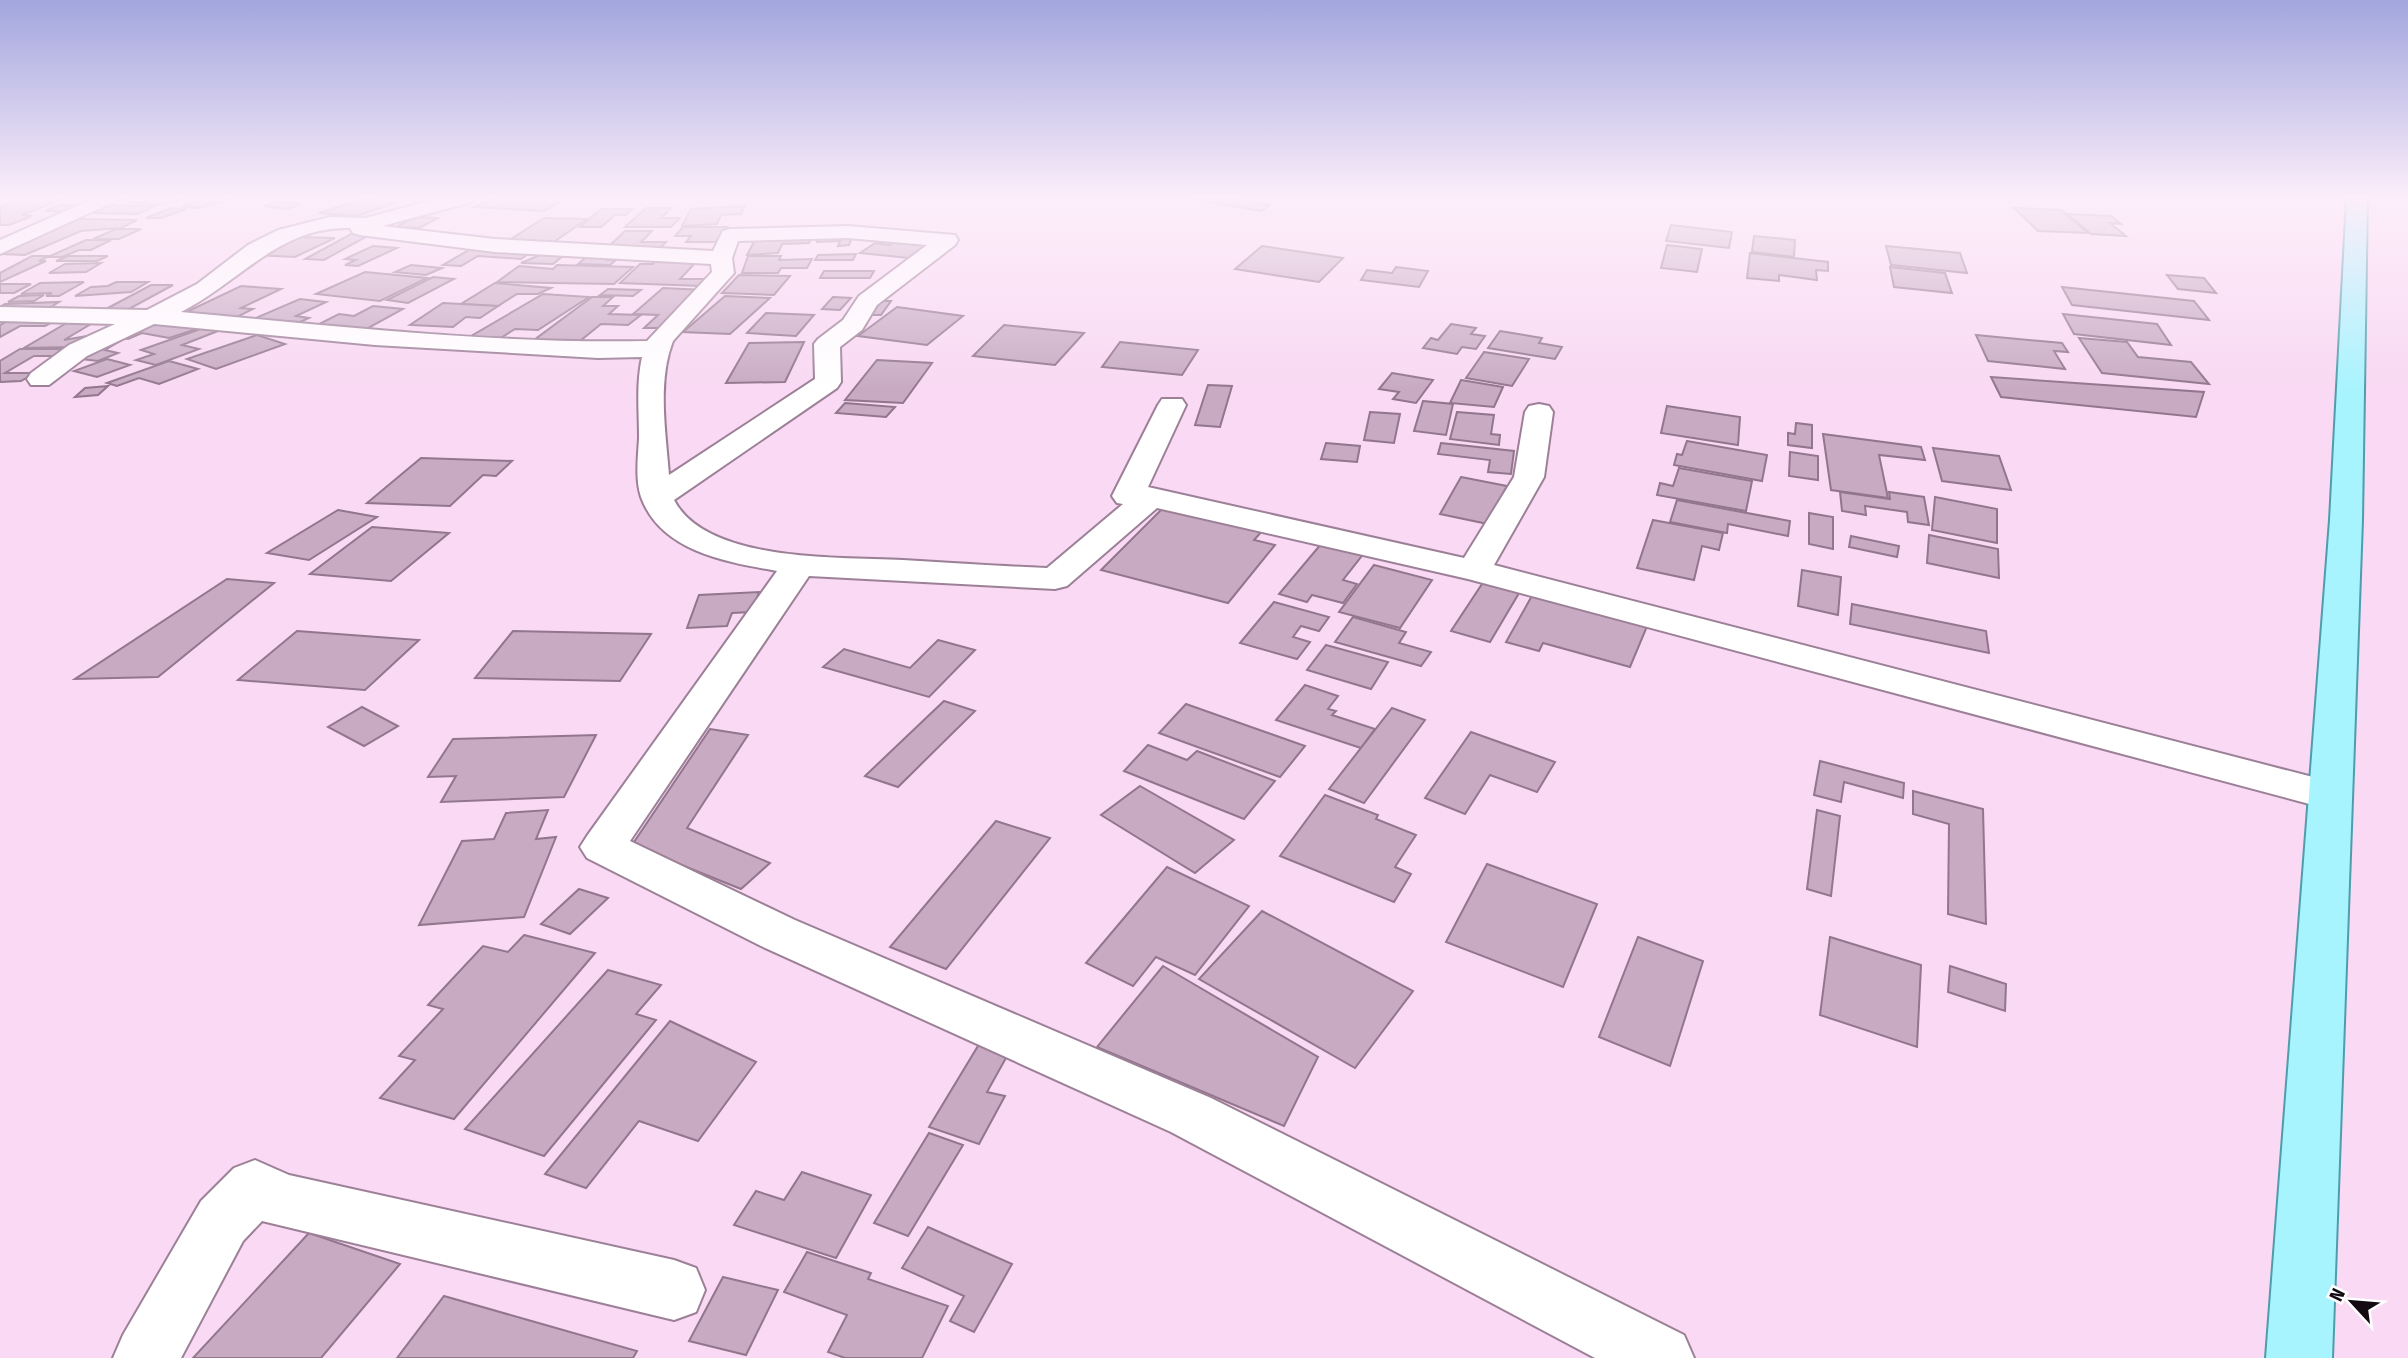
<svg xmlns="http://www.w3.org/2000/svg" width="2408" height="1358" viewBox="0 0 2408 1358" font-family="'Fira Sans Condensed',sans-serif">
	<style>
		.building { fill: #c8abc3; stroke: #92768d; stroke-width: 2 }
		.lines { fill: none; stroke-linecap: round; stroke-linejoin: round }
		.minor-casing { stroke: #9c8097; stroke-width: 4 }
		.major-casing { stroke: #4e9dab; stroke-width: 4 }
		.minor { fill: #fff; fill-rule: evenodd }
		.major { fill: #a8f4fe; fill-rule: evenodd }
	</style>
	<rect width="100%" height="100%" fill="#f9d9f3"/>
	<!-- building -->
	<g class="building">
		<path d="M23,198H65L22,215L32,216L9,225H0V207Z"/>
		<path d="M128,198H187L157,205L122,201Z"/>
		<path d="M204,198H237L198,208L182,207Z"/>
		<path d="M366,198L395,203L357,216L319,213Z"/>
		<path d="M492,198H567L544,211L474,207Z"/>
		<path d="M1229,198L1270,205L1261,211L1190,199Z"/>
		<path d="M278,201L301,204L287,209L264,206Z"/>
		<path d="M60,205L95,206L81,212L45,211Z"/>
		<path d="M111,205L155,206L137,214L93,213Z"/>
		<path d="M745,206L741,214L721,215L717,224L682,226L691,209Z"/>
		<path d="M171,208L186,209L161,218H146Z"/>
		<path d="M646,208H671L661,218H680L671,227H625Z"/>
		<path d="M2014,208L2061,210L2088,233L2038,231Z"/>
		<path d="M601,209H632L626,215H615L601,227H580Z"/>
		<path d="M2067,214L2111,216L2121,224L2110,223L2126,236L2091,234Z"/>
		<path d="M415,217L438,218L419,228L396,227Z"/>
		<path d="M544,218L587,219L548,246L503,244Z"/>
		<path d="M79,219L137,220L121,228L81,231L25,255L0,254Z"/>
		<path d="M1671,225L1732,232L1729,248L1666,241Z"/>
		<path d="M683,227H727L715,242H686L691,236H675Z"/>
		<path d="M116,229H141L119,239H93Z"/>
		<path d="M625,231H652L641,242H666L658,250H605Z"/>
		<path d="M353,233L371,234L324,260L305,259Z"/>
		<path d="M813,234L809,243L782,244L778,253L747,255L757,236Z"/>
		<path d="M853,234L849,245L838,246L840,241L817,242L818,238Z"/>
		<path d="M1754,236L1795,240L1794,257L1752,252Z"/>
		<path d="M297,237L335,238L295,257L253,255Z"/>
		<path d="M900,238L933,242L909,258L860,253L875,243L890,245Z"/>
		<path d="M86,240H111L91,250H79L62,257H48Z"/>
		<path d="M1667,245L1702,249L1697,272L1661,268Z"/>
		<path d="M373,246L397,248L358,266L345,265L356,260L345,259Z"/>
		<path d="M1262,246L1343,258L1319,282L1235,269Z"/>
		<path d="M1886,246L1960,253L1967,273L1891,265Z"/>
		<path d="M474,247L534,250L521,259L478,256L461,266L443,265Z"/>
		<path d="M547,252H568L553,264L521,263Z"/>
		<path d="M1750,253L1828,262V271L1816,270L1817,280L1779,275V281L1747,278Z"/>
		<path d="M590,254H614L608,260H616L610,265L578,264Z"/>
		<path d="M856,254L853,260H815L818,255Z"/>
		<path d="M32,256H49L39,261H46L0,282V273Z"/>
		<path d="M68,256H108L97,261H56Z"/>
		<path d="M748,256H781L779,260L812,259L807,268H781L778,273H742Z"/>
		<path d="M657,260H698L680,279H708L702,286L620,283L640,264H653Z"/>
		<path d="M101,263L86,272L49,273L65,264Z"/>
		<path d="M411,265L442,268L426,275L395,272Z"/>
		<path d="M557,265L633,267L614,284L497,282L519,266L553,269Z"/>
		<path d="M1396,267L1428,271L1419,287L1361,280L1367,270L1392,273Z"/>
		<path d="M1890,267L1945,273L1952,293L1894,287Z"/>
		<path d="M824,271H874L870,278H820Z"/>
		<path d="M365,272L427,278L380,301L316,294Z"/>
		<path d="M739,275L790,276L774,295L722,293Z"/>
		<path d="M2167,275L2204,278L2216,293L2178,289Z"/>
		<path d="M433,277L454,279L408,303L387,300Z"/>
		<path d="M84,282L59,296H46L52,293L21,294L40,283Z"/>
		<path d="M116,282H148L131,292L75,296L91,287L108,286Z"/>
		<path d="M495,283L551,288L538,294H517L498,306L461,304Z"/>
		<path d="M0,284H31L14,293H0Z"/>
		<path d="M151,285H173L129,309H106Z"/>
		<path d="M241,286L281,289L241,308L253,309L233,319L180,315Z"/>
		<path d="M2062,287L2194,301L2209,320L2072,305Z"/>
		<path d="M663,288L703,290L660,328H644L658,315L633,314Z"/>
		<path d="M608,289L641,290L633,296L600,295Z"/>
		<path d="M543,294L589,297L538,330L515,329L496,341L466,339Z"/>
		<path d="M44,295L34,301L8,302L19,296Z"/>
		<path d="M725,296L770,298L730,334L683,332Z"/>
		<path d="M592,297H613L603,306H618L609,314L641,315L628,325L601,324L575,345L530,343Z"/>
		<path d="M833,297L851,298L840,310L822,309Z"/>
		<path d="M300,299L326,302L296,316L309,318L291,326L251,320Z"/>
		<path d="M877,301H891L881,315H866Z"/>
		<path d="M59,302L43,312L0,313V307L5,304Z"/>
		<path d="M443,303L461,304L498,306L480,318L466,317L453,327L410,325Z"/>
		<path d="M373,306L403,309L361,332L313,327L339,314L354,316Z"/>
		<path d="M897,307L963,316L927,345L858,336Z"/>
		<path d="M766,313L814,315L796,336L747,333Z"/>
		<path d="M2063,314L2157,324L2171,345L2074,334Z"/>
		<path d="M11,319H58L45,326H20L0,337V325Z"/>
		<path d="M154,319L200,328L169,338L142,333L128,339L111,336Z"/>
		<path d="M70,321H96L64,340L93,335L74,347L24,348Z"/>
		<path d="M1451,324L1476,328L1471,334L1485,336L1476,349L1462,347L1457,354L1423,348L1431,338L1438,340Z"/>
		<path d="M1004,325L1084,333L1055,365L973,356Z"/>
		<path d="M206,327L218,331L182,345L199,349L156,365L136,360L154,354L141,350Z"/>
		<path d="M1500,331L1542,338L1539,343L1562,347L1555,359L1488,348Z"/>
		<path d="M257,335L285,344L216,369L187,359Z"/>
		<path d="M1976,335L2062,343L2068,352L2054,351L2065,369L1988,361Z"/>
		<path d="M106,337L122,340L105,350L118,353L98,361L73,358Z"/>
		<path d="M2079,338L2127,342L2138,357L2191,362L2209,384L2102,373Z"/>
		<path d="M804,342L785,382L726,383L749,343Z"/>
		<path d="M1120,342L1198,350L1182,375L1102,367Z"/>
		<path d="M20,349H68L56,356H34L5,373H35L21,381L0,382V361Z"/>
		<path d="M1484,352L1529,359L1512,386L1466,378Z"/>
		<path d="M107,359L130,365L97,377L74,371Z"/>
		<path d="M877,360L932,363L903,403L845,400Z"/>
		<path d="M169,361L198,369L159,384L139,378L117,386L107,383Z"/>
		<path d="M1392,373L1433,380L1416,403L1393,399L1399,392L1379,389Z"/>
		<path d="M1991,377L2204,392L2196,417L2001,397Z"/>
		<path d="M1461,380L1503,387L1494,407L1450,403Z"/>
		<path d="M1208,385L1232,386L1220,427L1195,425Z"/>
		<path d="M108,386L98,395L75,397L85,388Z"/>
		<path d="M1423,401L1453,404L1446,435L1414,431Z"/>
		<path d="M845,403L895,407L886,417L836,413Z"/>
		<path d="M1667,406L1740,417L1738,445L1661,433Z"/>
		<path d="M1370,412L1400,414L1394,443L1364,440Z"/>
		<path d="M1457,412L1494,415L1491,434L1500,435L1499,445L1450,439Z"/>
		<path d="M1796,423L1812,425V448L1788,445V433L1795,434Z"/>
		<path d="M1823,434L1921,447L1925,460L1879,455L1888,498L1831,490Z"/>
		<path d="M1687,441L1767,455L1762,481L1674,465L1677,454L1682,455Z"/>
		<path d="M1326,443L1360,446L1357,462L1321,459Z"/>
		<path d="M1441,443L1514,451L1511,474L1488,472L1490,460L1438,454Z"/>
		<path d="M1933,448L1999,456L2011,490L1942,481Z"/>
		<path d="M1790,452L1818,456V480L1789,476Z"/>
		<path d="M421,458L512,461L496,476L483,475L450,506L367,503Z"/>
		<path d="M1679,468L1752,481L1746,511L1657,495L1660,483L1673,486Z"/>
		<path d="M1461,477L1507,486L1488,524L1440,514Z"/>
		<path d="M1840,492L1890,499L1889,492L1924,497L1929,525L1908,522L1907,512L1865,506L1866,515L1842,511Z"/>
		<path d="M1935,497L1997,509V543L1932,530Z"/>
		<path d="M1677,500L1790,521L1788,536L1728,524L1727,533L1670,522Z"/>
		<path d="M1166,505L1264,529L1254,540L1275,545L1228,603L1101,570Z"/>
		<path d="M338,510L377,517L309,560L267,553Z"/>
		<path d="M1809,513L1833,517V549L1809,544Z"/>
		<path d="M1653,520L1723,533L1719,550L1702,546L1694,580L1637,568Z"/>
		<path d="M372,527L449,533L391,581L310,574Z"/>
		<path d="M1929,535L1998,549L1999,578L1927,563Z"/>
		<path d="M1851,536L1899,546L1897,557L1849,547Z"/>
		<path d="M1327,537L1368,548L1343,580L1357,584L1343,603L1312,595L1307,602L1279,594Z"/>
		<path d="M1374,565L1432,580L1400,628L1339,612Z"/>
		<path d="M1802,570L1841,577L1838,615L1798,606Z"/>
		<path d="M1486,578L1522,588L1490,642L1451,631Z"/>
		<path d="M227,579L274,583L158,677L75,679Z"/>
		<path d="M759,592L752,612L732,613L727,626L687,628L699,595Z"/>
		<path d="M1533,594L1648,624L1630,667L1543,643L1539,651L1506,642Z"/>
		<path d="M1274,602L1329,617L1319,631L1301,626L1293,637L1310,642L1297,659L1240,643Z"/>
		<path d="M1852,604L1986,631L1989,653L1850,624Z"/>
		<path d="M1353,617L1406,632L1399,643L1431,652L1421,666L1335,642Z"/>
		<path d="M297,631L419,640L365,690L238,680Z"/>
		<path d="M513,631L651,634L620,681L475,678Z"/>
		<path d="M938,640L975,650L929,697L823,667L844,649L910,668Z"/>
		<path d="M1326,645L1388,662L1371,689L1307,670Z"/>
		<path d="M1305,685L1338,696L1328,709L1336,711L1332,715L1375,729L1361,748L1276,720Z"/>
		<path d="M944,701L975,711L898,787L865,776Z"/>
		<path d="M1186,704L1305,746L1280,777L1159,733Z"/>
		<path d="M362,707L398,726L364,746L328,727Z"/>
		<path d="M1392,708L1425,720L1364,803L1329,789Z"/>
		<path d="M710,729L748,735L687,828L770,863L741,889L632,845Z"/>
		<path d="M1471,732L1555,762L1537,792L1490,775L1465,814L1425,798Z"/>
		<path d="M596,735L564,797L441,802L456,776L428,777L453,739Z"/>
		<path d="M1148,745L1187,760L1197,751L1275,781L1244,819L1124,771Z"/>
		<path d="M1820,761L1904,783L1903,798L1844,782L1841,802L1814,795Z"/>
		<path d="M1140,786L1234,840L1195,873L1101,815Z"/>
		<path d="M1913,791L1983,809L1986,924L1948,914L1949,824L1913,814Z"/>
		<path d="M1325,795L1378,815L1376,819L1416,835L1395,867L1411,874L1394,902L1280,856Z"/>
		<path d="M548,810L536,839L556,837L524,917L419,925L462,841L494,839L506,813Z"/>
		<path d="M1817,810L1840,816L1831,896L1807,889Z"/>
		<path d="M996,821L1050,838L946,969L890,947Z"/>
		<path d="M1487,864L1597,904L1563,987L1446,942Z"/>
		<path d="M1167,867L1249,906L1195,975L1156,957L1133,986L1086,963Z"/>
		<path d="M579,889L608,898L570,934L541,924Z"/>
		<path d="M1262,911L1413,991L1355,1068L1199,979Z"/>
		<path d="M524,935L595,953L454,1119L380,1098L415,1060L399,1056L443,1009L428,1005L483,946L508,952Z"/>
		<path d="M1638,937L1703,961L1670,1066L1599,1037Z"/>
		<path d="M1830,937L1921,965L1917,1047L1820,1015Z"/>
		<path d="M1163,966L1318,1057L1284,1126L1097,1047Z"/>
		<path d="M1950,966L2006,984L2005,1011L1948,992Z"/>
		<path d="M608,970L661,985L636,1014L656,1020L544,1156L465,1129Z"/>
		<path d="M670,1021L756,1062L698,1141L639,1121L586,1188L545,1174Z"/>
		<path d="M981,1041L1011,1049L987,1092L1005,1096L979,1144L929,1127Z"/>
		<path d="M929,1133L963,1145L908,1236L874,1223Z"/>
		<path d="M802,1172L871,1195L836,1258L734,1225L756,1191L784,1200Z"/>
		<path d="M928,1227L1012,1264L974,1332L950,1321L964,1296L902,1268Z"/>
		<path d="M309,1233L400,1264L321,1358H193Z"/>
		<path d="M807,1252L871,1273L868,1279L948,1306L922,1358H845L828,1352L847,1315L784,1292Z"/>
		<path d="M723,1277L778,1290L746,1355L689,1341Z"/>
		<path d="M444,1296L528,1320L637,1351L633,1358H397Z"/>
	</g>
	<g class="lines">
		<defs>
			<g id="minor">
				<path d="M95,198H122L0,254V240Z"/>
				<path d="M441,198H475L472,202L382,226L495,239L713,251L723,231L730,229L848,226L955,235L958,240L955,245L877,305L862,330L840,347L841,382L837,388L674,500C707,563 841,557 903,560C951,563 999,566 1047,568L1123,504L1117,503L1112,496L1158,405L1162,399H1182L1186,405L1148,487L1464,558L1514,477L1525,412L1529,406L1539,404L1549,406L1553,412L1544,477L1494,565L2328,781L2343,785L2350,795L2343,805L2328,809L1468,579L1157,508L1067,586L1055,589L809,576L630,841L795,920L1211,1098L1684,1335L1694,1358H1595L1171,1132L761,946L587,858L580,847L587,836L777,571C727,562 661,552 641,497C635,479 638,457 639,438C639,411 636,384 642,357L598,358L375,345L154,324L87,356L49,385H31L27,379L31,373L69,345L115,324L0,321V307L147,310L197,284L248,245L278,230L330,217L365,218ZM350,228L353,233L360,235L495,252L711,264L712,272L647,341C492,344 335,326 181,312C239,283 279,226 350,228ZM848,238L927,245L859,296L843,320L818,339L814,344L815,379L669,475C666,434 657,381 673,341L734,273L732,258L738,241Z"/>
				<path d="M255,1160L289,1175L674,1260L696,1268L705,1290L696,1312L674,1320L262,1221L243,1241L181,1358H113L123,1335L201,1201L234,1168Z"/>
			</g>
			<path id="major" d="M2347,198H2367L2362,520L2332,1358H2266L2330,520Z"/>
		</defs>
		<!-- minor casing -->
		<use href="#minor" class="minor-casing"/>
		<!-- major casing -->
		<use href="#major" class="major-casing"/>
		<!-- minor -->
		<use href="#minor" class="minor"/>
		<!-- major -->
		<use href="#major" class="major"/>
	</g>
	<!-- sky -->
	<linearGradient id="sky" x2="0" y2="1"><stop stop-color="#a2a6de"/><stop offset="0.51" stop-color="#fceefa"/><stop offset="1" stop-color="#fceefa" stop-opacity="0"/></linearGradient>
	<rect width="2408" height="388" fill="url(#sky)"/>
	<!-- north arrow -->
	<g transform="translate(2352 1302) rotate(296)" stroke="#ffffff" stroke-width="5" paint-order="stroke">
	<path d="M0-5L12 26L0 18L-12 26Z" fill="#140a12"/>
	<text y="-10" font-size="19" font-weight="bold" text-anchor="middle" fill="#140a12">N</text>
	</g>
</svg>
